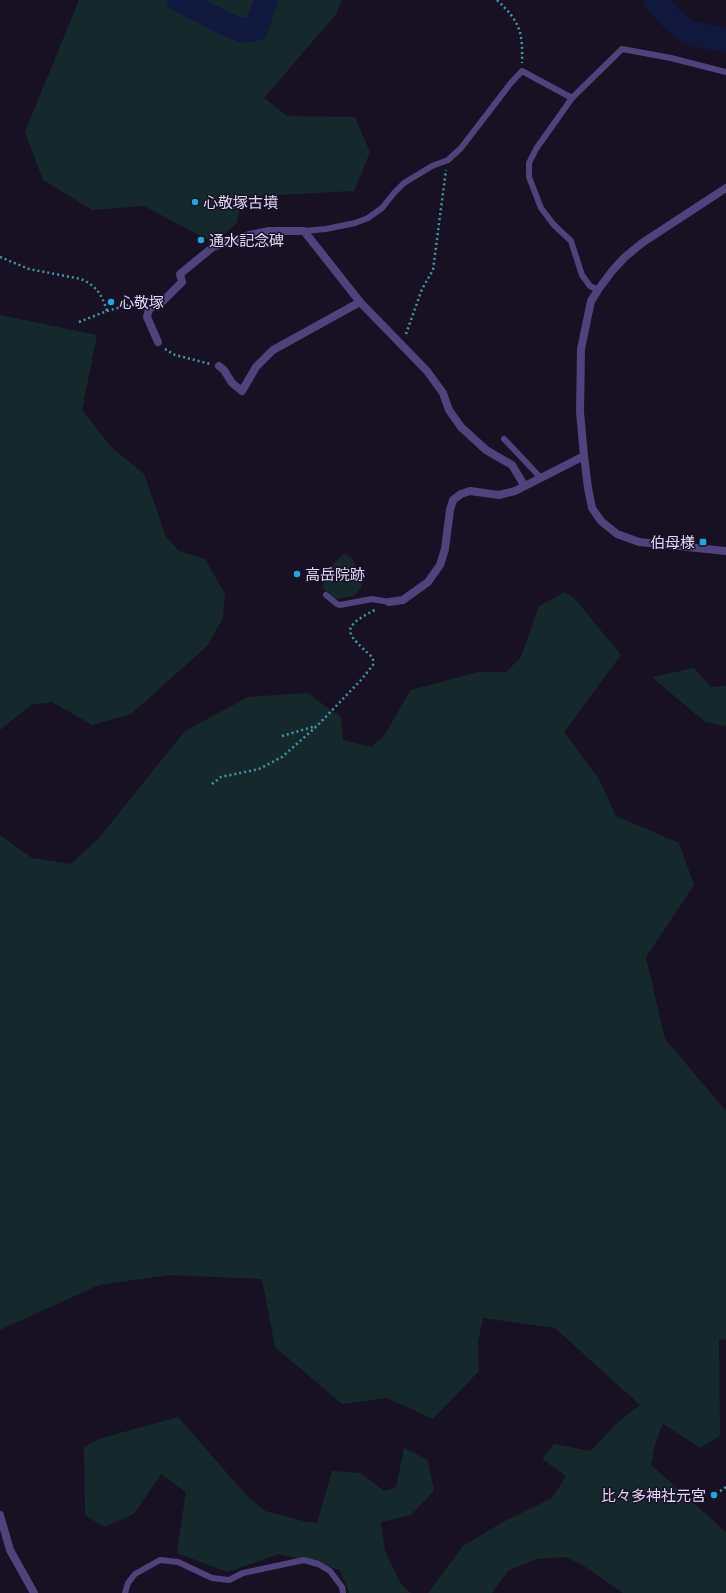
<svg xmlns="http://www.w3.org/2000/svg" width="726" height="1593" viewBox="0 0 726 1593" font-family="Mulish,'Noto Sans JP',sans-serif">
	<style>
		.green { fill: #15292d }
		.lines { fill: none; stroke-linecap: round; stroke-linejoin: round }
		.river { stroke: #10183d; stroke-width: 24 }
		.path { stroke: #3e9aa9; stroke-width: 2.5; stroke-dasharray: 2 3; stroke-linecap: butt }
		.service { stroke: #50427d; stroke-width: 6 }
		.minor { stroke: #50427d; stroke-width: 8 }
		.poi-dot { fill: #1ba8e3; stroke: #181123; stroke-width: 1.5 }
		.labels { text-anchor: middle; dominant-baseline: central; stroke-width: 3; stroke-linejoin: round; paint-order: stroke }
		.poi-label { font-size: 15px; fill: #e3d8fa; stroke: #181123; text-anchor: start }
	</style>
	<rect width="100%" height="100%" fill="#181123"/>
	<!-- green -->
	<g class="green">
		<path d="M79,0H342L336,14L264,98L287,116L355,117L370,152L354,191L242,197L237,223L226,233L206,239L144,206L92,210L43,180L25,132Z"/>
		<path d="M0,315L97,335L82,410L112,448L144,474L166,537L179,551L205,559L225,594L223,618L207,646L131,714L92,725L52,702L31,705L0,730Z"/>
		<path d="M345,553L353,559L362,587L354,596L336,599L323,588L324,573Z"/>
		<path d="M565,592L575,599L621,655L564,732L599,779L616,816L679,843L694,885L646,957L665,1039L726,1111V1340L719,1339L720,1436L700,1448L663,1424L656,1440L651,1465L726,1532V1593H623L581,1564L565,1557L536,1559L508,1571L492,1593H428L463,1546L503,1522L552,1498L566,1476L542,1459L554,1444L591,1451L617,1423L640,1405L555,1328L483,1318L478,1342L479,1371L433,1419L387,1398L342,1404L275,1347L262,1279L169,1275L99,1285L0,1330V835L32,858L71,864L99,838L185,731L248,697L307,693L341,717L343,740L371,747L383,737L411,690L478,672H506L521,657L539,606Z"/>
		<path d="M694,668L711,687L726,686V726L705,722L652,677Z"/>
		<path d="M178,1417L248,1497L265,1511L307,1522L317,1523L332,1471L361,1473L384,1491L396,1488L404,1448L428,1460L434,1491L411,1515L381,1522L385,1551L401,1584L411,1593H349L340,1570L279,1554L227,1572L177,1553L186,1492L161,1474L134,1514L104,1527L85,1515L84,1447L102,1438Z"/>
	</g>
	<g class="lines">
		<!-- river -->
		<g class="river">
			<path d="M179,0L230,26L245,31L256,29L266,0"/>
			<path d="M655,0C663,9 671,20 681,27C693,36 712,37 726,40"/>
		</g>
		<!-- path -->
		<g class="path">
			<path d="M497,0C520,22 523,32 522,63"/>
			<path d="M0,257L29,269L81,279C97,286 102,295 107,311"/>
			<path d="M79,322L107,311L142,301"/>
			<path d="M406,334L422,289L433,270L446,170"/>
			<path d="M165,349L175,355L210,364"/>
			<path d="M282,736L316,726"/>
			<path d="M212,784L221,777L259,769L282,757L317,726L361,680L373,665V658C348,634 337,629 375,610"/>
			<path d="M716,1494L726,1487"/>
		</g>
		<!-- service -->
		<g class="service">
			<path d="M304,231L326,229L355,223L368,218L382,208L394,193L404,183L432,166L448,160L461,148L510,84L522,71L572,98"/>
			<path d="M598,290L590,286L582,275L571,241L554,225L541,208L529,177V163L536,149L572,98L622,49L671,58L726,72"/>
			<path d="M504,439L540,477"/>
			<path d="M326,595L337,604L340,605L372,599L389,602"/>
			<path d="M125,1593L128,1583L135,1574L160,1560L178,1562L212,1578L229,1580L243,1573L304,1560L318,1564L330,1571L342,1587L343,1593"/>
		</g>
		<!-- minor -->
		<g class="minor">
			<path d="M726,188L642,243L625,257L612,271L598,290L591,301L581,349L580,412L584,456L588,488L592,508L601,521L617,534L639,542L726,551"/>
			<path d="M158,342L147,317L149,309L164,300L182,282L180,274L213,247L249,235L269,231H304L360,302L427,371L443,393L449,410L461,427L486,450L512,465L524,485"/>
			<path d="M219,366L224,370L232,383L242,391L256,367L273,350L360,302"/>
			<path d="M389,602L403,600L428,582L440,565L445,549L450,510L453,500L461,494L470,491L499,495L515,491L584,456"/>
			<path d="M0,1515L10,1550L34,1593"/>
		</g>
	</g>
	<!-- markers -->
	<g class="poi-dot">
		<circle cx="195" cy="202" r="4"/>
		<circle cx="201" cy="240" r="4"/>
		<circle cx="111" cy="302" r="4"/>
		<rect x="699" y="538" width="8" height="8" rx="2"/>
		<circle cx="297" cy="574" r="4"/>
		<circle cx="714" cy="1495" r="4"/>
	</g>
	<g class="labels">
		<!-- poi labels -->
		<g class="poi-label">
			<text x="203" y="202">心敬塚古墳</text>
			<text x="209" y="240">通水記念碑</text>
			<text x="119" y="302">心敬塚</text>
			<text x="695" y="542" text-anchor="end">伯母様</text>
			<text x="305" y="574">高岳院跡</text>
			<text x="706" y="1495" text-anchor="end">比々多神社元宮</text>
		</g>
	</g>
</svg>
